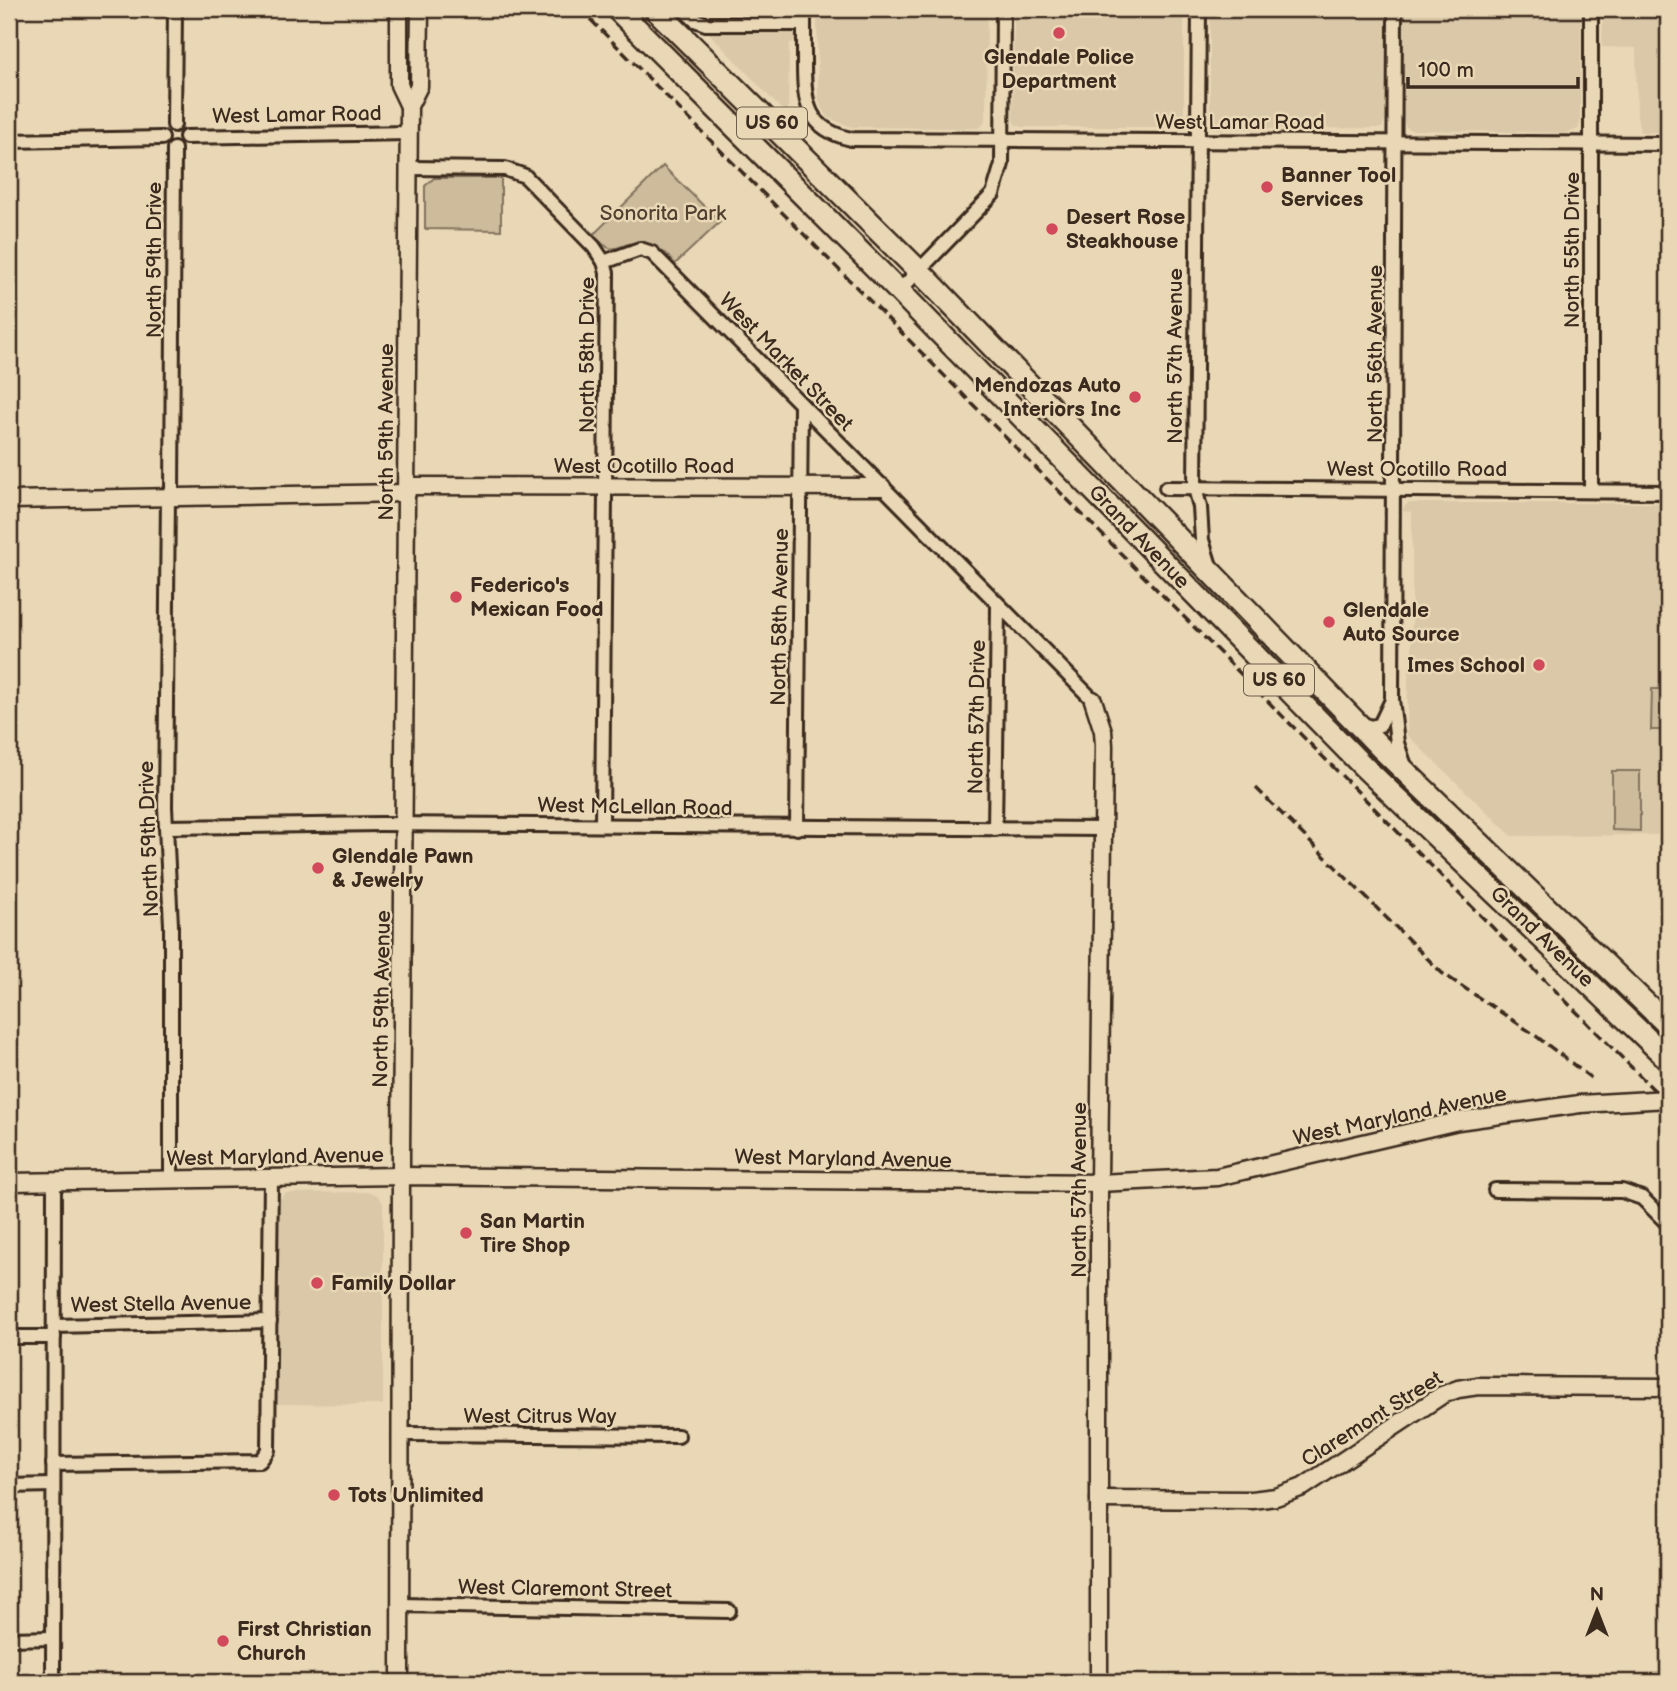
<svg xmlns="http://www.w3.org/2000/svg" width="1677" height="1691" viewBox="0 0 1677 1691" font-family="'Balsamiq Sans',sans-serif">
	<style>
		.built { fill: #dac8a8 }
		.green { fill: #cdbb9c; stroke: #84725d; stroke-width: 2 }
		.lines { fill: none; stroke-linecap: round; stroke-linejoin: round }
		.street-casing { stroke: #3b2a1e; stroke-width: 18 }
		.secondary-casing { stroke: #3b2a1e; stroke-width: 21 }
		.highway-casing { stroke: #3b2a1e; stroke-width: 26 }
		.street { stroke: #e9d7b5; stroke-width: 12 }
		.secondary { stroke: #e9d7b5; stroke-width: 16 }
		.highway { stroke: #e9d7b5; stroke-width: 21 }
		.rail { stroke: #3b2a1e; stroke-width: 3.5; stroke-dasharray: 10 5; stroke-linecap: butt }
		.secondary-bridge-casing { stroke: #3b2a1e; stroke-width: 21; stroke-linecap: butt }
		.secondary-bridge { stroke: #e9d7b5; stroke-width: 16 }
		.poi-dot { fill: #d1495b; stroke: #e9d7b5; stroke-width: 2.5 }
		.labels { text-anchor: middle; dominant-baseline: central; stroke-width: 5; stroke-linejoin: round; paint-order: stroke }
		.shield { fill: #e9d7b5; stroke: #6f5e4b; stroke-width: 2 }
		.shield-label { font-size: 19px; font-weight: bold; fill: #3b2a1e }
		.poi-label { font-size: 21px; font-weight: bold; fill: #3b2a1e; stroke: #e9d7b5; text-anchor: start }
		.street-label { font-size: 21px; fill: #3b2a1e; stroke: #e9d7b5 }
		.park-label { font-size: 21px; fill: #514031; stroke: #e9d7b5 }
	</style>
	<rect width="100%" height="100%" fill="#e9d7b5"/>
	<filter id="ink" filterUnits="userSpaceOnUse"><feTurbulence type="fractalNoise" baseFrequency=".0143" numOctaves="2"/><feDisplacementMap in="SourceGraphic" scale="14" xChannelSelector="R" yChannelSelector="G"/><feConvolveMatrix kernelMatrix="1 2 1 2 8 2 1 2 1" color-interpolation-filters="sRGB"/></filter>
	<g filter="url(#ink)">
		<!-- built -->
		<g class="built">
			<path d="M686,9H796V40L789,44L788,116Z"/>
			<path d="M817,9H987L986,116L983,125L978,128L851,127L829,118L822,109L818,97Z"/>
			<path d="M1014,9H1184V119L1180,126L1175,127H1022L1016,125L1013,120Z"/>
			<path d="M1210,9H1385V120L1382,128L1215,129L1210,121Z"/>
			<path d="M1404,9H1581L1580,123L1578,129L1567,133L1411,130L1406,127L1403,120Z"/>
			<path d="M1603,9H1668V133L1640,132L1637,115L1636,48L1602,47Z"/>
			<path d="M1408,503H1668V835L1512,836L1407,735L1408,680L1412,650V512L1403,511V508Z"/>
			<path d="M371,1192L377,1195L383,1203V1405L278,1404L280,1199L286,1193Z"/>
		</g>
		<!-- green -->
		<g class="green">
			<path d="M663,166L720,222L675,264L665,253L642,242C614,242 618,261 593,235Z"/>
			<path d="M434,178H501V230L425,229V186Z"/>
			<path d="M1652,689H1668V730H1651Z"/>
			<path d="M1612,771H1640V831L1612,830Z"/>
		</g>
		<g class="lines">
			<defs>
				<g id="street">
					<path d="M683,9L695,20L706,24H804"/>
					<path d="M804,9C804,27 804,46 804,64C804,103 807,129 851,139L1668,144"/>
					<path d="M1199,9L1195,488L1200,507L1202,540L1210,566"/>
					<path d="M1395,9L1392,699L1397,743L1405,766"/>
					<path d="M174,125L175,9"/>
					<path d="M186,137L409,133"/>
					<path d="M9,141L162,138"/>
					<path d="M409,168L505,169L525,176L594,247L604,262L607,273L602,825"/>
					<path d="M604,262L640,249L652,253L1093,700"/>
					<path d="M899,291L993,194L1002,164L1003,9"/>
					<path d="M1166,488L1668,492"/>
					<path d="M1591,491V9"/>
					<path d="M168,497L165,807L171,925V1179"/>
					<path d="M172,497L174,149"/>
					<path d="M1359,722L1370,727L1380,725L1391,702"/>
					<path d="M166,827L381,824L1103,829"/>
					<path d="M797,828L801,405"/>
					<path d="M995,829L998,606"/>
					<path d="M1495,1190L1622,1191L1642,1198L1668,1224"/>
					<path d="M54,1326L270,1321"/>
					<path d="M9,1337H54"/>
					<path d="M401,1434L678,1436"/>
					<path d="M53,1464L260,1461L268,1450L271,1179"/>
					<path d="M9,1486L52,1485"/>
					<path d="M400,1605L729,1611"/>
					<path d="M9,1639L53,1638"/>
					<path d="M53,1682L54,1182"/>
				</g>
				<g id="secondary">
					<path d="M399,9V85L409,106"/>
					<path d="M407,486L882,487"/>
					<path d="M9,500L407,493"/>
					<path d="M1093,700L1103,731L1104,746L1099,1183V1682"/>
					<path d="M9,1182L401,1176L1099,1183L1217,1177L1458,1121L1580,1104"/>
					<path d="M1099,1499L1252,1500L1276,1497L1303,1487L1442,1395L1458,1389L1478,1386L1668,1387"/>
					<path d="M400,1682L401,1156L409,106L419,86L420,9"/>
				</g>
				<g id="highway">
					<path d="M617,9L899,291L1363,766L1668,1059"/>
					<path d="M655,9L919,271L1382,749L1668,1025"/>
				</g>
			</defs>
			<!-- street casing -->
			<use href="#street" class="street-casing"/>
			<!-- secondary casing -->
			<use href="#secondary" class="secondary-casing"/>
			<!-- highway casing -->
			<use href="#highway" class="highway-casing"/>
			<!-- street -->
			<use href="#street" class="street"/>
			<!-- secondary -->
			<use href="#secondary" class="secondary"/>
			<!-- highway -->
			<use href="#highway" class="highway"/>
			<!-- rail -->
			<g class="rail">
				<path d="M580,9L1668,1104"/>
				<path d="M1256,788L1442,973L1532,1033L1595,1081"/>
			</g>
			<defs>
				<path id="secondary-bridge" d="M1580,1104L1668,1099"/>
			</defs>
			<!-- secondary-bridge casing -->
			<use href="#secondary-bridge" class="secondary-bridge-casing"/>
			<!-- secondary-bridge -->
			<use href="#secondary-bridge" class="secondary-bridge"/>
		</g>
	</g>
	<!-- markers -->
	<g class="poi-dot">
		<circle cx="1059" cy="33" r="7"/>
		<circle cx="1267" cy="187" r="7"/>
		<circle cx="1052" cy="229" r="7"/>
		<circle cx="1135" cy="397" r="7"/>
		<circle cx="456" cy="597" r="7"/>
		<circle cx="1329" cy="622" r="7"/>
		<circle cx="1539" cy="665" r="7"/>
		<circle cx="318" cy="868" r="7"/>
		<circle cx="466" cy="1233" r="7"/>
		<circle cx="317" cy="1283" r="7"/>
		<circle cx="334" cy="1495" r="7"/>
		<circle cx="223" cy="1641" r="7"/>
	</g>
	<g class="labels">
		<!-- shield labels -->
		<g class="shield">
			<rect x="737" y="107.5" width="70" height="31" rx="5"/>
			<rect x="1244" y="664.5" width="70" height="31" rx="5"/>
		</g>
		<g class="shield-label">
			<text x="772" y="123">US 60</text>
			<text x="1279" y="680">US 60</text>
		</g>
		<!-- poi labels -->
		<g class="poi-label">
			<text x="1059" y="57" text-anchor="middle">Glendale Police<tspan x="1059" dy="24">Department</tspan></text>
			<text x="1281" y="175">Banner Tool<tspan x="1281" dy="24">Services</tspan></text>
			<text x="1066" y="217">Desert Rose<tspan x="1066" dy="24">Steakhouse</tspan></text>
			<text x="1121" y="385" text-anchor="end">Mendozas Auto<tspan x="1121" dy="24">Interiors Inc</tspan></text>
			<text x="470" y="585">Federico's<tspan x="470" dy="24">Mexican Food</tspan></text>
			<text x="1343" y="610">Glendale<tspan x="1343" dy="24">Auto Source</tspan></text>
			<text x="1525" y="665" text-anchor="end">Imes School</text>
			<text x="332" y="856">Glendale Pawn<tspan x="332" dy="24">&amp; Jewelry</tspan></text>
			<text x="480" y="1221">San Martin<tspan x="480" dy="24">Tire Shop</tspan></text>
			<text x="331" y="1283">Family Dollar</text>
			<text x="348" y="1495">Tots Unlimited</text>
			<text x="237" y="1629">First Christian<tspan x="237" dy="24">Church</tspan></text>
		</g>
		<!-- street labels -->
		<g class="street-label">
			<text transform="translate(297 115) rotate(-1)">West Lamar Road</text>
			<text x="1240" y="122">West Lamar Road</text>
			<text transform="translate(1572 250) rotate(-90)">North 55th Drive</text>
			<text transform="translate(154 260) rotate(-90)">North 59th Drive</text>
			<text transform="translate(1375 354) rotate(-90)">North 56th Avenue</text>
			<text transform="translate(587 355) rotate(-90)">North 58th Drive</text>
			<text transform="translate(1175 356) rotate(-90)">North 57th Avenue</text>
			<text transform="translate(786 362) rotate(46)">West Market Street</text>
			<text transform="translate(386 432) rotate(-90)">North 59th Avenue</text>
			<text x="644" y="466">West Ocotillo Road</text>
			<text x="1417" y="469">West Ocotillo Road</text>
			<text transform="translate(1139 537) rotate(46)">Grand Avenue</text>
			<text transform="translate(780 617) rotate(-89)">North 58th Avenue</text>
			<text transform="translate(977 717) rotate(-89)">North 57th Drive</text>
			<text transform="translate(635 807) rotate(1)">West McLellan Road</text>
			<text transform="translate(149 839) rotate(-92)">North 59th Drive</text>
			<text transform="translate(1542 937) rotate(44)">Grand Avenue</text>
			<text transform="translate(382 999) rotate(-89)">North 59th Avenue</text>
			<text transform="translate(1400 1116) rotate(-12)">West Maryland Avenue</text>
			<text transform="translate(275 1157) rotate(-1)">West Maryland Avenue</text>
			<text transform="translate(843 1159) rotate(1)">West Maryland Avenue</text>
			<text transform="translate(1079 1190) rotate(-90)">North 57th Avenue</text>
			<text transform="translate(161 1304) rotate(-1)">West Stella Avenue</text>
			<text x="540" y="1416">West Citrus Way</text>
			<text transform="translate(1372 1419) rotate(-32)">Claremont Street</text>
			<text transform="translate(565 1589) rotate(1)">West Claremont Street</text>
		</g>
		<!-- park labels -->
		<g class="park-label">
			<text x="663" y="213">Sonorita Park</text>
		</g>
	</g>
	<!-- margin -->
	<rect width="1677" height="1691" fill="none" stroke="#e9d7b5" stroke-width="35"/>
	<rect x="18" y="18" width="1642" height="1656" fill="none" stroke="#3b2a1e" stroke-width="2.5" filter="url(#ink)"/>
	<!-- north arrow -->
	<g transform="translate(1597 1611)" stroke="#e9d7b5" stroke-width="5" paint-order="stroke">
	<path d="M0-5L12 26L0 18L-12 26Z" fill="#3b2a1e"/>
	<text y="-10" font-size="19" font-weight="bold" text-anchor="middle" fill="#3b2a1e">N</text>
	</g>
	<!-- scale -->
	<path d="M1408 77v10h170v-10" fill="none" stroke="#3b2a1e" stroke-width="3.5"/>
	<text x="1418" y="77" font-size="21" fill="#3b2a1e" stroke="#e9d7b5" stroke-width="5" paint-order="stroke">100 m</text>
</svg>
